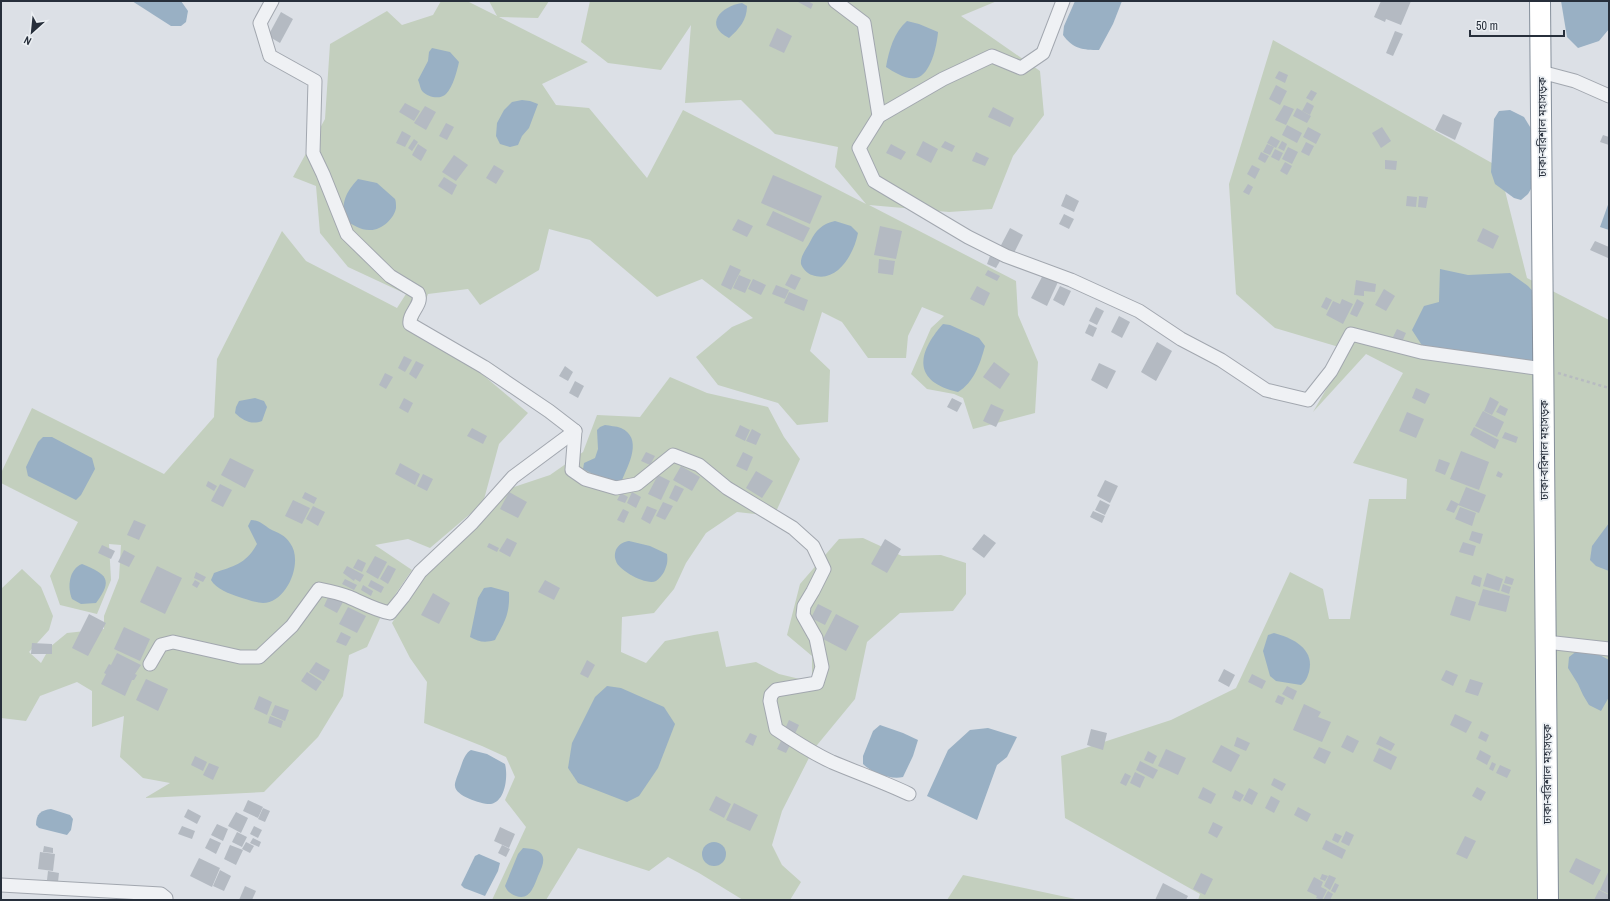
<svg xmlns="http://www.w3.org/2000/svg" width="1610" height="901" viewBox="0 0 1610 901" font-family="'Archivo Narrow','Noto Sans Bengali',sans-serif">
	<style>
		.green { fill: #c3cfbe }
		.water { fill: #99b0c4 }
		.building { fill: #b4bac2 }
		.lines { fill: none; stroke-linecap: round; stroke-linejoin: round }
		.minor-casing { stroke: #a2a7af; stroke-width: 15 }
		.highway-casing { stroke: #858f9b; stroke-width: 22 }
		.path { stroke: #b7bbc0; stroke-width: 2.5; stroke-dasharray: 3 3; stroke-linecap: butt }
		.minor { stroke: #eff1f4; stroke-width: 13 }
		.highway { stroke: #fff; stroke-width: 20 }
		.labels { text-anchor: middle; dominant-baseline: central; stroke-width: 3.5; stroke-linejoin: round; paint-order: stroke }
		.street-label { font-size: 11px; fill: #272f3b; stroke: #ebeff3 }
	</style>
	<rect width="100%" height="100%" fill="#dce0e6"/>
	<!-- green -->
	<g class="green">
		<path d="M441,1H467L497,16L489,1H549L538,18L499,17L588,62L542,84L556,105L589,108L647,178L683,110L866,204L835,167L838,147L775,134L741,100L685,103L691,25L661,70L608,63L581,42L590,1H997L961,16L1040,71L1044,115L1013,156L992,209L949,212L869,205L1016,281L1018,315L1038,362L1035,413L973,429L963,398L954,394L927,389L911,374L931,328L944,316L922,307L908,336L906,358H868L842,322L822,312L810,351L830,370L828,422L797,425L778,403L718,385L696,357L732,327L753,318L702,279L657,297L590,240L549,229L539,270L480,305L468,289L428,294L418,320L528,413L499,444L483,503L430,548L408,539L375,545L412,570L382,614L367,647L349,655L343,696L318,737L264,792L145,798L170,783L143,778L120,757L124,716L92,727V691L77,682L40,696L26,721L1,718V589L22,569L41,587L53,616L49,630L29,652L41,663L50,647L67,633L104,629V616L119,578L121,545L109,544L111,580L97,614L60,605L50,576L78,522L1,483V473L32,408L164,474L214,417L217,359L282,231L306,261L397,308L406,294L348,267L320,233L316,186L293,177L325,119L330,44L387,11L402,25L433,15Z"/>
		<path d="M1273,40L1499,167L1527,278L1609,320V900H1198L1200,894L1065,818L1061,756L1171,720L1236,688L1290,572L1323,589L1329,619H1350L1369,499H1406L1407,479L1353,463L1403,373L1366,354L1313,412L1349,350L1275,328L1236,294L1229,184Z"/>
		<path d="M670,377L707,393L768,407L784,437L800,459L774,516L737,512L706,533L686,563L674,589L654,613L622,617L621,652L646,663L665,641L694,635L718,631L726,667L756,662L779,674L812,682V656L787,635L800,584L839,539L863,538L902,556L941,555L966,563V594L953,611L900,613L867,642L855,699L813,750L782,811L772,845L782,865L801,882L790,900H743L699,873L668,857L649,871L578,848L546,900H492L526,827L505,800L515,777L506,757L482,746L424,723L427,682L410,658L392,623L423,573L505,490L550,475L583,452L597,415L640,417Z"/>
		<path d="M963,875L1080,900H947Z"/>
	</g>
	<!-- water -->
	<g class="water">
		<path d="M132,1H181L188,11L186,22L181,26H171Z"/>
		<path d="M1075,1H1122L1113,24L1099,50C1083,50 1073,49 1063,35L1064,26Z"/>
		<path d="M1561,1H1609V29L1599,41L1578,48L1567,37Z"/>
		<path d="M742,3L747,6C747,20 739,29 729,38C703,25 721,6 742,3Z"/>
		<path d="M907,21L919,24L938,32C937,45 931,75 916,78C906,80 894,72 886,67C889,50 894,32 907,21Z"/>
		<path d="M432,48L450,52L459,62C457,71 453,87 446,94C440,100 428,97 423,92C420,89 420,84 418,80L428,61L429,52Z"/>
		<path d="M522,100L530,101L538,104L529,128L522,136L518,145L510,147L500,144L496,136L497,123L504,110L512,102Z"/>
		<path d="M1510,110L1524,117L1538,140L1534,184L1528,194L1521,200L1514,198L1495,184L1491,172L1494,119L1499,111Z"/>
		<path d="M358,179L377,183L395,199C396,201 396,205 396,208C394,219 381,231 369,230C361,230 353,225 346,221C340,203 346,192 358,179Z"/>
		<path d="M1609,202V230L1600,227Z"/>
		<path d="M835,221L851,226L858,233C854,254 837,284 812,275C808,274 802,268 801,264C800,256 807,248 810,242C816,230 822,224 835,221Z"/>
		<path d="M1440,269L1468,275L1510,273L1528,286L1540,299L1542,363L1423,347L1412,330L1424,306L1439,302Z"/>
		<path d="M943,324L950,325L979,338L985,346C980,364 974,382 958,392C913,382 916,354 943,324Z"/>
		<path d="M255,398L264,401L267,407L262,421C252,425 243,421 235,413L236,407L239,401Z"/>
		<path d="M605,425C610,426 616,426 621,428C643,438 629,464 622,480L613,484L583,469L584,463L595,458L598,449L597,430L600,427Z"/>
		<path d="M43,437H52L92,458L95,469L81,495L76,500L28,476L26,467L38,442Z"/>
		<path d="M251,520C259,520 264,525 270,529C278,533 285,535 290,543C304,561 287,603 263,603C256,603 246,599 239,597C230,594 216,589 211,580L214,573C234,566 246,564 257,544L248,526Z"/>
		<path d="M1609,523V571L1596,566L1590,560L1592,546Z"/>
		<path d="M629,541L650,546L667,554C668,562 667,565 664,572C662,575 659,579 656,581C647,586 618,570 616,561C612,550 620,542 629,541Z"/>
		<path d="M82,564C106,574 114,579 96,603L81,604L72,599C67,587 69,569 82,564Z"/>
		<path d="M491,587L509,592C510,614 505,621 495,640C485,643 479,642 470,637L478,598L484,588Z"/>
		<path d="M1274,633C1293,638 1315,649 1309,672C1307,678 1306,681 1301,685L1276,681L1270,676L1263,651L1268,635Z"/>
		<path d="M1578,650L1596,653L1609,660V697L1601,711L1589,705L1583,695L1578,684L1568,668L1569,657Z"/>
		<path d="M607,686L621,688L664,707L675,724L658,768L639,796L627,802L578,783L568,768L572,743L595,697Z"/>
		<path d="M880,725L903,733L918,740L913,756L903,777C891,780 872,773 863,764V756L873,731Z"/>
		<path d="M988,728L1017,737L1007,757L997,765L977,820L927,796L948,750L970,730Z"/>
		<path d="M471,750L487,754L505,764C508,775 506,801 491,804C483,805 455,796 455,786C454,783 459,772 460,769C462,763 465,753 471,750Z"/>
		<path d="M51,809L70,815L73,819L71,830L67,835L39,828L36,825C36,814 41,810 51,809Z"/>
		<circle cx="714" cy="854" r="12"/>
		<path d="M523,848C546,849 547,858 538,876C534,886 530,901 516,896C510,894 507,891 505,886L518,854Z"/>
		<path d="M479,854L500,863L498,871L485,896L464,888L461,885L475,856Z"/>
	</g>
	<!-- building -->
	<g class="building">
		<path d="M799,1H808L813,4L811,9L798,2Z"/>
		<path d="M1381,1H1411L1401,25L1386,19L1385,22L1374,17Z"/>
		<path d="M281,12L293,19L280,43L268,36Z"/>
		<path d="M777,28L792,36L784,53L769,46Z"/>
		<path d="M1395,31L1403,34L1393,56L1386,53Z"/>
		<path d="M1279,71L1288,75L1285,83L1275,78Z"/>
		<path d="M1276,85L1287,91L1280,105L1269,99Z"/>
		<path d="M1311,90L1317,93L1312,101L1306,98Z"/>
		<path d="M1307,102L1314,106L1310,115L1302,111Z"/>
		<path d="M405,103L420,111L414,121L399,112Z"/>
		<path d="M1284,105L1294,109L1286,125L1275,120Z"/>
		<path d="M425,106L436,112L426,130L414,123Z"/>
		<path d="M993,107L1014,118L1010,127L988,117Z"/>
		<path d="M1297,108L1311,116L1307,123L1293,116Z"/>
		<path d="M1443,114L1462,123L1455,140L1435,130Z"/>
		<path d="M446,123L454,127L447,140L439,136Z"/>
		<path d="M1287,125L1302,133L1297,143L1282,135Z"/>
		<path d="M1308,127L1321,134L1316,144L1303,137Z"/>
		<path d="M1382,127L1391,141L1381,148L1372,133Z"/>
		<path d="M402,131L411,136L405,147L396,143Z"/>
		<path d="M1603,135L1609,137V145L1600,142Z"/>
		<path d="M1271,136L1280,141L1276,148L1267,143Z"/>
		<path d="M414,139L418,142L412,151L408,148Z"/>
		<path d="M923,141L938,149L931,163L916,155Z"/>
		<path d="M945,141L955,146L952,152L941,147Z"/>
		<path d="M1282,141L1287,144L1284,151L1278,148Z"/>
		<path d="M1306,142L1314,146L1309,156L1301,152Z"/>
		<path d="M418,144L427,150L421,161L412,155Z"/>
		<path d="M891,144L906,152L901,160L886,153Z"/>
		<path d="M1267,144L1274,147L1270,155L1263,152Z"/>
		<path d="M1288,147L1298,152L1292,164L1282,159Z"/>
		<path d="M1275,149L1283,153L1279,161L1271,157Z"/>
		<path d="M976,152L989,158L985,166L972,161Z"/>
		<path d="M1261,152L1269,156L1265,163L1258,159Z"/>
		<path d="M454,155L468,165L456,181L442,172Z"/>
		<path d="M1385,160L1397,161L1396,170L1385,169Z"/>
		<path d="M1285,162L1292,166L1287,175L1280,171Z"/>
		<path d="M494,165L504,171L496,184L486,178Z"/>
		<path d="M1252,165L1260,169L1255,179L1247,174Z"/>
		<path d="M773,175L822,196L810,224L761,203Z"/>
		<path d="M444,177L457,185L452,195L438,186Z"/>
		<path d="M1248,184L1253,187L1249,195L1243,192Z"/>
		<path d="M1066,194L1079,201L1074,212L1061,206Z"/>
		<path d="M1407,196L1417,197L1416,207L1406,206Z"/>
		<path d="M1419,196L1428,197L1426,208L1418,207Z"/>
		<path d="M773,211L810,228L803,242L766,225Z"/>
		<path d="M1064,214L1074,219L1069,229L1059,224Z"/>
		<path d="M738,219L753,226L747,237L732,230Z"/>
		<path d="M880,226L902,231L896,259L874,255Z"/>
		<path d="M1010,228L1023,235L1013,255L999,249Z"/>
		<path d="M1483,228L1499,236L1493,249L1477,241Z"/>
		<path d="M1595,241L1609,247L1608,258L1590,250Z"/>
		<path d="M990,256L1000,261L996,268L987,264Z"/>
		<path d="M879,259L895,261L893,275L878,273Z"/>
		<path d="M730,265L741,270L731,290L721,285Z"/>
		<path d="M988,270L1000,276L997,281L985,275Z"/>
		<path d="M791,274L801,278L795,290L785,285Z"/>
		<path d="M739,275L751,280L745,293L733,288Z"/>
		<path d="M1043,275L1058,282L1047,306L1031,298Z"/>
		<path d="M753,279L766,285L761,295L748,289Z"/>
		<path d="M1356,280L1376,284L1375,292L1364,291V296L1354,295Z"/>
		<path d="M776,285L789,290L785,299L772,294Z"/>
		<path d="M977,286L990,293L984,306L970,299Z"/>
		<path d="M1060,286L1071,291L1064,306L1053,300Z"/>
		<path d="M1384,289L1395,296L1386,311L1375,305Z"/>
		<path d="M789,292L808,300L804,311L784,303Z"/>
		<path d="M1326,297L1332,300L1327,310L1321,307Z"/>
		<path d="M1342,299L1353,304L1343,324L1326,315L1333,301L1340,304Z"/>
		<path d="M1357,299L1364,303L1357,317L1350,314Z"/>
		<path d="M1096,307L1104,311L1097,325L1089,321Z"/>
		<path d="M1119,316L1130,322L1122,338L1111,332Z"/>
		<path d="M1089,324L1097,328L1093,337L1085,333Z"/>
		<path d="M1397,329L1406,333L1401,344L1392,339Z"/>
		<path d="M1157,342L1172,351L1156,381L1141,372Z"/>
		<path d="M404,356L412,360L405,372L398,368Z"/>
		<path d="M416,361L424,365L416,379L409,374Z"/>
		<path d="M994,362L1010,374L1000,389L983,377Z"/>
		<path d="M1099,363L1116,371L1107,389L1091,380Z"/>
		<path d="M565,366L573,372L568,381L559,376Z"/>
		<path d="M385,373L393,377L386,389L379,385Z"/>
		<path d="M575,381L584,386L578,398L569,393Z"/>
		<path d="M1416,388L1430,394L1425,404L1412,398Z"/>
		<path d="M1490,397L1499,402L1492,415L1484,411Z"/>
		<path d="M404,398L413,403L408,413L399,408Z"/>
		<path d="M952,398L962,403L957,412L947,407Z"/>
		<path d="M991,404L1004,410L996,427L983,421Z"/>
		<path d="M1500,405L1508,409L1505,416L1496,412Z"/>
		<path d="M1483,411L1504,422L1497,437L1475,426Z"/>
		<path d="M1407,412L1424,419L1416,438L1399,431Z"/>
		<path d="M740,425L750,430L745,441L735,436Z"/>
		<path d="M1474,427L1499,440L1495,449L1470,435Z"/>
		<path d="M472,428L487,436L483,444L467,436Z"/>
		<path d="M752,429L761,434L756,445L746,441Z"/>
		<path d="M1505,432L1518,437L1516,443L1502,438Z"/>
		<path d="M1461,451L1489,462L1479,490L1450,479Z"/>
		<path d="M646,452L655,456L650,465L641,461Z"/>
		<path d="M743,452L753,457L747,471L736,466Z"/>
		<path d="M230,458L254,470L245,488L221,475Z"/>
		<path d="M1439,459L1450,463L1445,475L1435,471Z"/>
		<path d="M400,463L420,474L415,485L395,474Z"/>
		<path d="M681,466L700,477L692,491L673,480Z"/>
		<path d="M756,471L773,481L762,498L746,488Z"/>
		<path d="M1498,471L1503,474L1501,478L1496,476Z"/>
		<path d="M423,474L433,479L427,491L417,486Z"/>
		<path d="M658,475L670,481L661,500L648,494Z"/>
		<path d="M1105,480L1118,486L1110,503L1097,496Z"/>
		<path d="M208,481L217,486L214,491L206,486Z"/>
		<path d="M220,484L232,490L223,507L211,501Z"/>
		<path d="M675,485L684,489L677,502L669,498Z"/>
		<path d="M1466,487L1486,495L1479,513L1458,505L1454,513L1446,510L1451,500L1459,504Z"/>
		<path d="M305,492L317,498L314,504L302,498Z"/>
		<path d="M509,492L527,502L518,518L500,509Z"/>
		<path d="M632,492L641,497L636,508L627,503Z"/>
		<path d="M621,493L628,497L625,503L617,500Z"/>
		<path d="M293,500L310,508L302,524L285,516Z"/>
		<path d="M1100,500L1110,505L1105,515L1095,510Z"/>
		<path d="M663,502L673,506L665,520L656,516Z"/>
		<path d="M313,506L325,512L318,526L306,519Z"/>
		<path d="M647,506L657,510L650,524L641,519Z"/>
		<path d="M1460,507L1476,513L1472,526L1455,519Z"/>
		<path d="M623,509L629,512L624,523L617,520Z"/>
		<path d="M1093,511L1105,516L1102,523L1090,517Z"/>
		<path d="M134,520L146,525L139,540L127,535Z"/>
		<path d="M1472,531L1483,534L1480,544L1469,540Z"/>
		<path d="M984,534L996,543L984,558L972,549Z"/>
		<path d="M507,538L517,543L510,557L499,551Z"/>
		<path d="M885,539L901,549L887,573L871,564Z"/>
		<path d="M1463,542L1476,546L1473,556L1459,552Z"/>
		<path d="M489,543L499,548L497,552L487,547Z"/>
		<path d="M102,545L115,551L111,559L98,553Z"/>
		<path d="M124,550L135,556L129,567L118,562Z"/>
		<path d="M375,556L387,562L378,579L366,572Z"/>
		<path d="M358,559L366,563L362,572L353,568Z"/>
		<path d="M388,565L396,569L388,584L380,579Z"/>
		<path d="M157,566L182,578L165,614L140,602Z"/>
		<path d="M347,566L364,575L360,582L355,579L354,581L343,573Z"/>
		<path d="M196,572L206,577L203,582L194,578Z"/>
		<path d="M1487,573L1503,579L1499,591L1483,586Z"/>
		<path d="M1474,575L1482,578L1480,587L1471,584Z"/>
		<path d="M1506,576L1514,579L1512,585L1504,583Z"/>
		<path d="M345,579L357,585L354,590L342,584Z"/>
		<path d="M195,580L200,583L197,588L192,585Z"/>
		<path d="M371,580L384,587L381,593L368,586Z"/>
		<path d="M545,580L560,588L554,600L538,592Z"/>
		<path d="M1503,584L1511,587L1509,594L1501,591Z"/>
		<path d="M363,585L373,591L371,596L361,590Z"/>
		<path d="M1483,589L1510,596L1506,612L1478,605Z"/>
		<path d="M433,593L450,603L439,624L421,615Z"/>
		<path d="M329,595L343,602L337,613L324,606Z"/>
		<path d="M1456,596L1476,602L1470,621L1450,615Z"/>
		<path d="M818,604L832,611L825,625L811,618Z"/>
		<path d="M348,607L366,616L357,633L339,624Z"/>
		<path d="M89,614L106,623L88,656L72,648Z"/>
		<path d="M836,614L859,626L846,651L823,639Z"/>
		<path d="M124,627L150,639L140,661L114,649Z"/>
		<path d="M341,632L351,637L346,646L336,642Z"/>
		<path d="M32,643L52,644V654H31Z"/>
		<path d="M117,653L141,665L135,674L137,675L134,680H132L125,696L101,684L106,674L104,673L109,664L111,665Z"/>
		<path d="M587,660L595,665L588,678L580,674Z"/>
		<path d="M316,662L330,670L324,681L309,672Z"/>
		<path d="M1224,669L1235,675L1229,687L1218,681Z"/>
		<path d="M1446,670L1458,675L1453,686L1441,680Z"/>
		<path d="M307,672L322,682L316,691L301,681Z"/>
		<path d="M1252,674L1266,681L1262,689L1248,682Z"/>
		<path d="M146,679L168,689L158,711L136,700Z"/>
		<path d="M1470,679L1483,683L1478,696L1465,692Z"/>
		<path d="M1287,686L1297,691L1293,700L1282,694Z"/>
		<path d="M1278,695L1285,698L1282,705L1275,702Z"/>
		<path d="M259,696L272,702L267,715L254,709Z"/>
		<path d="M1304,704L1321,712L1318,717L1331,722L1322,742L1293,730Z"/>
		<path d="M275,705L289,710L285,721L271,715Z"/>
		<path d="M1455,714L1472,722L1466,733L1450,725Z"/>
		<path d="M270,716L283,721L281,728L268,723Z"/>
		<path d="M789,720L799,725L794,736L784,731Z"/>
		<path d="M1091,729L1107,733L1103,750L1087,745Z"/>
		<path d="M1481,731L1489,735L1486,742L1478,738Z"/>
		<path d="M750,733L757,736L753,746L745,742Z"/>
		<path d="M1347,735L1359,741L1353,753L1341,747Z"/>
		<path d="M1380,736L1395,744L1391,751L1376,744Z"/>
		<path d="M1237,737L1250,743L1246,751L1234,746Z"/>
		<path d="M782,739L791,743L786,753L777,749Z"/>
		<path d="M1221,745L1240,755L1231,772L1212,762Z"/>
		<path d="M1319,747L1331,752L1325,764L1313,758Z"/>
		<path d="M1379,748L1397,757L1391,770L1373,761Z"/>
		<path d="M1166,749L1186,758L1178,775L1158,766Z"/>
		<path d="M1480,750L1491,756L1487,765L1476,759Z"/>
		<path d="M1148,751L1157,756L1153,764L1144,760Z"/>
		<path d="M195,756L207,762L203,771L191,765Z"/>
		<path d="M1140,761L1158,770L1153,779L1136,770Z"/>
		<path d="M1492,762L1496,764L1493,771L1489,769Z"/>
		<path d="M209,763L219,767L213,780L203,775Z"/>
		<path d="M1500,765L1511,770L1507,778L1496,773Z"/>
		<path d="M1135,772L1145,777L1140,788L1130,783Z"/>
		<path d="M1125,773L1131,776L1126,786L1120,783Z"/>
		<path d="M1274,778L1286,784L1282,791L1271,785Z"/>
		<path d="M1203,787L1216,794L1211,804L1198,798Z"/>
		<path d="M1477,787L1486,792L1481,801L1472,796Z"/>
		<path d="M1249,788L1258,793L1252,805L1243,800Z"/>
		<path d="M1235,790L1244,795L1240,802L1232,798Z"/>
		<path d="M716,796L731,804L724,818L709,810Z"/>
		<path d="M1271,796L1280,801L1274,813L1265,808Z"/>
		<path d="M248,800L263,807L258,818L243,811Z"/>
		<path d="M734,803L758,815L750,831L726,820Z"/>
		<path d="M1298,807L1311,814L1307,822L1294,815Z"/>
		<path d="M263,808L270,811L265,822L258,819Z"/>
		<path d="M188,809L201,816L197,824L184,817Z"/>
		<path d="M236,812L248,818L241,833L228,826Z"/>
		<path d="M1213,822L1223,827L1217,838L1208,833Z"/>
		<path d="M217,824L228,829L223,841L211,835Z"/>
		<path d="M182,826L195,831L192,839L178,834Z"/>
		<path d="M254,826L262,830L258,838L250,834Z"/>
		<path d="M500,827L515,834L509,848L494,841Z"/>
		<path d="M1346,831L1354,835L1349,846L1341,842Z"/>
		<path d="M237,832L247,837L242,847L232,842Z"/>
		<path d="M1335,833L1342,836L1338,843L1332,840Z"/>
		<path d="M1465,836L1476,841L1467,859L1456,854Z"/>
		<path d="M210,838L221,843L216,854L205,848Z"/>
		<path d="M253,838L261,842L259,847L250,843Z"/>
		<path d="M1326,840L1346,850L1342,859L1322,849Z"/>
		<path d="M246,842L254,846L250,853L242,849Z"/>
		<path d="M230,845L243,850L236,865L224,859Z"/>
		<path d="M502,845L510,849L506,857L498,853Z"/>
		<path d="M44,846L53,848V853L43,852Z"/>
		<path d="M40,852L55,854L53,871L38,869Z"/>
		<path d="M199,858L220,868L212,887L190,876Z"/>
		<path d="M1576,858L1601,870L1593,885L1569,872Z"/>
		<path d="M220,870L231,876L224,891L213,886Z"/>
		<path d="M1609,870V894L1600,890Z"/>
		<path d="M48,871L59,873L58,882L47,880Z"/>
		<path d="M1201,873L1213,879L1205,895L1193,889Z"/>
		<path d="M1322,874L1328,876L1325,881L1320,879Z"/>
		<path d="M1329,875L1336,878L1330,890L1324,886Z"/>
		<path d="M1314,877L1323,882L1321,887L1327,890L1322,900L1316,898L1317,896L1307,891Z"/>
		<path d="M1163,883L1188,896L1186,900H1155Z"/>
		<path d="M1335,883L1339,885L1335,893L1331,891Z"/>
		<path d="M245,886L256,891L252,900H239Z"/>
		<path d="M1599,890L1609,895V900H1594Z"/>
		<path d="M1328,891L1333,894L1330,900H1323Z"/>
	</g>
	<g class="lines">
		<defs>
			<g id="minor">
				<path d="M272,1L260,23L270,56L315,81L313,153L323,174L347,234L390,276L418,293C424,304 408,313 410,324L484,367L549,411L575,431L572,470L585,479L616,488L637,484L673,455L699,465L727,488L793,528L813,546L824,569L813,591L804,606L803,615L816,638L822,667L817,683L776,690L771,695L770,701L776,729C794,741 812,753 832,762C858,773 884,782 909,794"/>
				<path d="M835,1L864,23L879,116"/>
				<path d="M1063,1L1043,53L1021,68L992,56L943,79L879,116L859,148L874,181L968,237L1006,256L1071,280L1139,311L1181,339L1221,360L1266,390L1308,400L1331,371L1351,334L1421,352L1543,369"/>
				<path d="M1541,72L1575,81L1609,96"/>
				<path d="M1546,642L1609,649"/>
				<path d="M150,664L161,645L173,642L240,657H259L292,626L319,589C329,591 339,593 349,597C363,603 375,610 390,613L403,597L420,572L472,523L513,477L575,431"/>
				<path d="M1,885L161,894L166,898V900"/>
			</g>
			<path id="highway" d="M1540,1L1548,900"/>
		</defs>
		<!-- minor casing -->
		<use href="#minor" class="minor-casing"/>
		<!-- highway casing -->
		<use href="#highway" class="highway-casing"/>
		<!-- path -->
		<path class="path" d="M1558,373L1609,388"/>
		<!-- minor -->
		<use href="#minor" class="minor"/>
		<!-- highway -->
		<use href="#highway" class="highway"/>
	</g>
	<g class="labels">
		<!-- street labels -->
		<g class="street-label">
			<text transform="translate(1542 127) rotate(-90)">ঢাকা-বরিশাল মহাসড়ক</text>
			<text transform="translate(1544 450) rotate(-90)">ঢাকা-বরিশাল মহাসড়ক</text>
			<text transform="translate(1547 774) rotate(-90)">ঢাকা-বরিশাল মহাসড়ক</text>
		</g>
	</g>
	<!-- border -->
	<rect width="1610" height="901" fill="none" stroke="#272f3b" stroke-width="4"/>
	<!-- north arrow -->
	<g transform="translate(32 32) rotate(207)" stroke="#ebeff3" stroke-width="3" paint-order="stroke">
	<path d="M0-3L7 15L0 10L-7 15Z" fill="#272f3b"/>
	<text y="-6" font-size="11" font-weight="bold" text-anchor="middle" fill="#272f3b">N</text>
	</g>
	<!-- scale -->
	<path d="M1470 30v6h94v-6" fill="none" stroke="#272f3b" stroke-width="2"/>
	<text x="1476" y="30" font-size="12" fill="#272f3b" stroke="#ebeff3" stroke-width="3" paint-order="stroke">50 m</text>
</svg>
